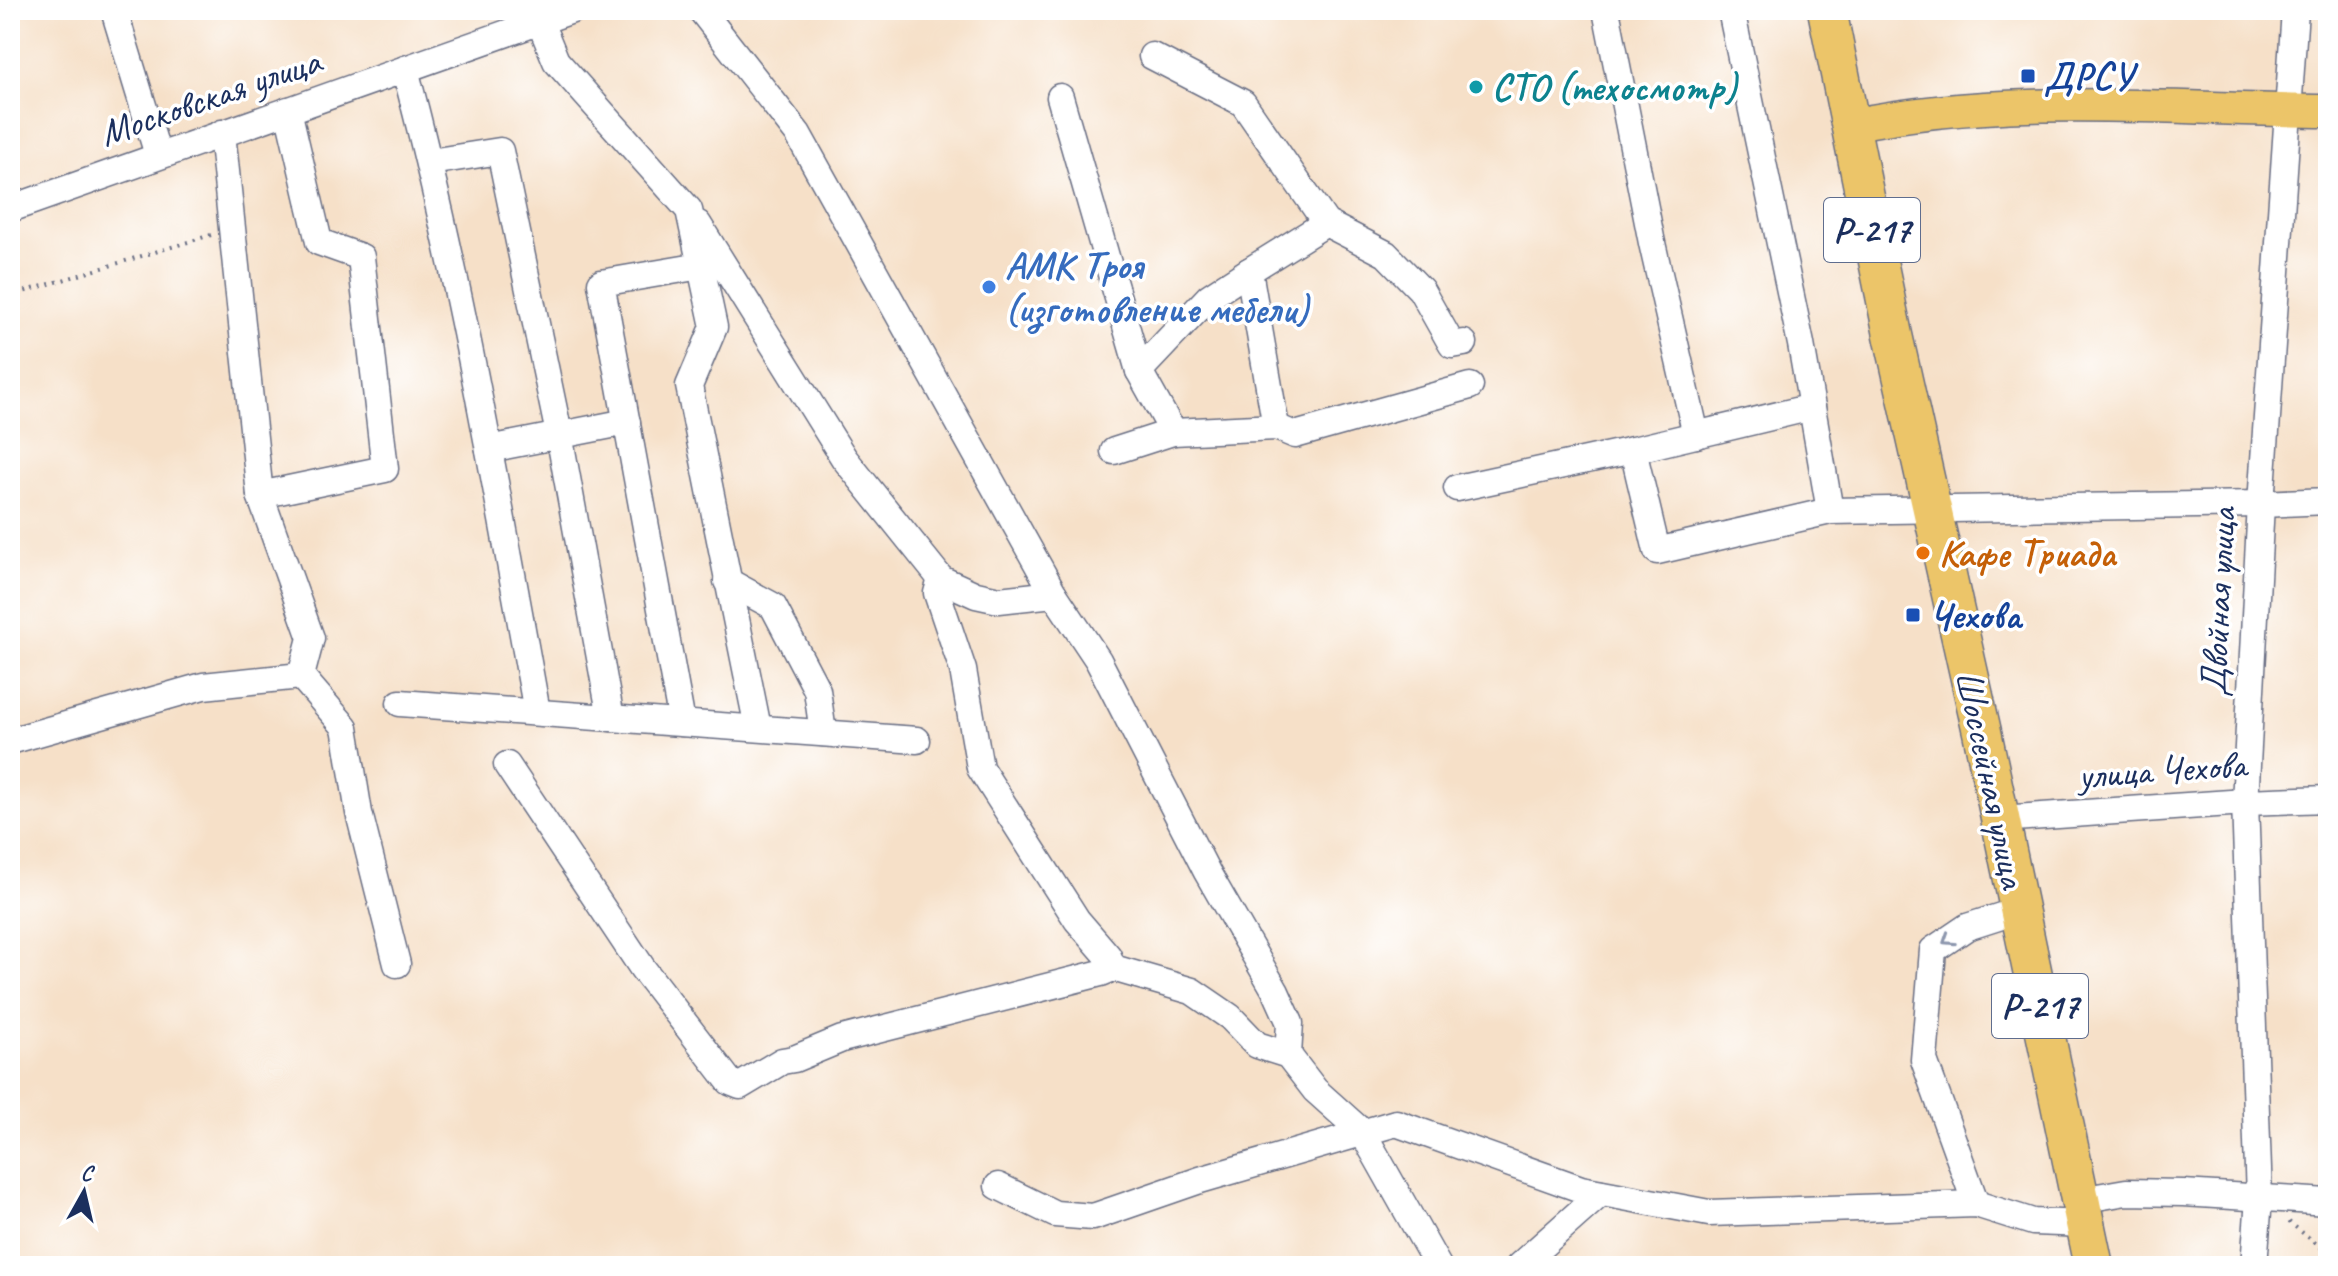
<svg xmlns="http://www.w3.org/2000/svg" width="2338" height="1276" viewBox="0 0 2338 1276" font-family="Caveat,sans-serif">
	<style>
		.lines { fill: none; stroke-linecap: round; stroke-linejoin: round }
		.minor-casing { stroke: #686d83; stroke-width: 29 }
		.major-casing { stroke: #686d83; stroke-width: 35 }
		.highway-casing { stroke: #686d83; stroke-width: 41 }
		.path { stroke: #686d83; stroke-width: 4; stroke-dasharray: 2 6; stroke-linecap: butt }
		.minor { stroke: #fff; stroke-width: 26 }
		.major { stroke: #ecc569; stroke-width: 32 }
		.highway { stroke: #ecc569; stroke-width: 38 }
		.oneway { stroke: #8d97ae }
		.transit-dot { fill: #1a4fb4; stroke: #fff; stroke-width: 3 }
		.culture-dot { fill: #0f9aa8; stroke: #fff; stroke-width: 3 }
		.shop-dot { fill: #3f7fe0; stroke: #fff; stroke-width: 3 }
		.food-dot { fill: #e8710a; stroke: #fff; stroke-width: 3 }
		.labels { text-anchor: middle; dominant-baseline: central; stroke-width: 7; stroke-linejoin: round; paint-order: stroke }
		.shield { fill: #fff; stroke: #5f6d8e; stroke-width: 2 }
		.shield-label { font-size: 36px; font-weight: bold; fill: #1b2f5e }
		.transit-label { font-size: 38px; font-weight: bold; fill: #164399; stroke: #fff; text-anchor: start }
		.culture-label { font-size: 38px; font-weight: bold; fill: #0d838f; stroke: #fff; text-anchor: start }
		.street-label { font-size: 38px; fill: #1b2f5e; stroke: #fff }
		.shop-label { font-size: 38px; font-weight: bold; fill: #366cbe; stroke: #fff; text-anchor: start }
		.food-label { font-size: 38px; font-weight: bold; fill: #c56008; stroke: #fff; text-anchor: start }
	</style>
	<rect width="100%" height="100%" fill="#fff"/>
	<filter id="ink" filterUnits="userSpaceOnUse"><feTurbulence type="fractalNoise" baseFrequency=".0125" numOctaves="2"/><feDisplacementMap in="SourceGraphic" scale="16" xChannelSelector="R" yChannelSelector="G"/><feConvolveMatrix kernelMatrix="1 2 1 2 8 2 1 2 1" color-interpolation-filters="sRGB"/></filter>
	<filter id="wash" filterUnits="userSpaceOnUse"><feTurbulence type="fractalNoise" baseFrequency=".006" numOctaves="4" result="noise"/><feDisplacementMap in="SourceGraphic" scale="32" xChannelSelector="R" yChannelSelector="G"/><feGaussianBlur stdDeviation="1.8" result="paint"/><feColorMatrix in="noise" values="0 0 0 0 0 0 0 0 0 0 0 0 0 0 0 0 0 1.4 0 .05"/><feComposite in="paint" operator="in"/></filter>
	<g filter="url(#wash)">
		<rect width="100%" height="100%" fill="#f6e0c8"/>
	</g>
	<g filter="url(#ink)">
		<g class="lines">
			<defs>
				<g id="minor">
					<path d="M114,10L158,155"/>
					<path d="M535,10L556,61L689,210L714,327L689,386L758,728"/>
					<path d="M701,10L798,134L1054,594L1098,660L1207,872L1276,992L1290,1023L1288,1055"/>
					<path d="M1606,10L1652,243L1696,435"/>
					<path d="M1731,10L1801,344L1830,511"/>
					<path d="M1152,56L1243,103L1326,223L1386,254L1421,290L1452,345L1464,343"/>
					<path d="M405,69C461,281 498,497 537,712"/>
					<path d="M1060,97L1139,371L1173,432"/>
					<path d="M222,133L260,495L385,469L361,257L319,242L288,110"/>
					<path d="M430,162L500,151L559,434L611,718"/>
					<path d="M10,209L572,10"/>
					<path d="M698,224L844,458L941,579L976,595L999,600L1054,594"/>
					<path d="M1139,371L1209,297L1249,271"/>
					<path d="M1276,427L1249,271L1326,223"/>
					<path d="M489,449L627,422"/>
					<path d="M1633,450L1657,551L1830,511L2261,504L2328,501"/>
					<path d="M1114,451L1173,432L1276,427L1295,435L1470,386"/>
					<path d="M1457,488L1633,450L1812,407"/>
					<path d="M260,495L311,638L301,676L345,727L359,813L397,964"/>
					<path d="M941,579L937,593L963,670L980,768L1077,920L1108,956L1113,968"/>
					<path d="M727,581L773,606L817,690L823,733"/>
					<path d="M400,703L917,740"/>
					<path d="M682,723L601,283L701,266"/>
					<path d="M10,741L203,686L301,676"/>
					<path d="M507,765L643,969L730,1082L740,1086L782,1061L794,1059L842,1039L1101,973L1113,968L1192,991L1230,1017L1257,1045L1288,1055L1315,1090L1363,1133L1438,1266"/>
					<path d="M2000,819L2245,802L2328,799"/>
					<path d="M998,1186L1055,1214L1093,1217L1200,1180L1396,1123L1581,1189L1709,1213L1976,1204L2033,1222L2086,1224"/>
					<path d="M2080,1200L2126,1192L2183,1193L2328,1202"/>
					<path d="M1976,1204L1924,1060L1933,950L1967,927L2020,910"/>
					<path d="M1519,1266L1601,1193"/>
					<path d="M2254,1266L2259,1198L2245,802L2261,504L2295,10"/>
				</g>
				<path id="major" d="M1851,125C2007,93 2170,109 2328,111"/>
				<path id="highway" d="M1827,10L1893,335L1982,732L2094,1266"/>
			</defs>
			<!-- minor casing -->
			<use href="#minor" class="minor-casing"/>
			<!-- major casing -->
			<use href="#major" class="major-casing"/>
			<!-- highway casing -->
			<use href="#highway" class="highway-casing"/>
			<!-- path -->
			<g class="path">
				<path d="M10,296L211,235"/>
				<path d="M2289,1222L2328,1253"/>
			</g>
			<!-- minor -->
			<use href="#minor" class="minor"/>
			<!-- major -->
			<use href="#major" class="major"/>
			<!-- highway -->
			<use href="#highway" class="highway"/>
		</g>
		<!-- one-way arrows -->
		<defs><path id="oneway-chevron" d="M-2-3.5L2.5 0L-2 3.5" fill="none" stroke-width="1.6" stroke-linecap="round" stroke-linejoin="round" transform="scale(2)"/></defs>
		<use class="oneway" href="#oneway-chevron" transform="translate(1948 940) rotate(147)"/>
	</g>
	<!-- markers -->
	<g class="transit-dot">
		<rect x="2020" y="68" width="16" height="16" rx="4"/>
		<rect x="1905" y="607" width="16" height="16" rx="4"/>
	</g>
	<circle class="culture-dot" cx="1476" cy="87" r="8"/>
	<circle class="shop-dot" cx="989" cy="287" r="8"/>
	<circle class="food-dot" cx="1923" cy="553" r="8"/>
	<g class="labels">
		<!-- shield labels -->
		<g class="shield">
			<rect x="1824" y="198" width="96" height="64" rx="6"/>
			<rect x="1992" y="974" width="96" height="64" rx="6"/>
		</g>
		<g class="shield-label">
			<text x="1872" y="230">Р-217</text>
			<text x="2040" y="1006">Р-217</text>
		</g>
		<!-- transit labels -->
		<g class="transit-label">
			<text x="2044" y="76">ДРСУ</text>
			<text x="1929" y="615">Чехова</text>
		</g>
		<!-- culture labels -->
		<g class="culture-label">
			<text x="1492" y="87">СТО (техосмотр)</text>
		</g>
		<!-- street labels -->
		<g class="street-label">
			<text transform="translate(210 97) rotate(-19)">Московская улица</text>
			<text transform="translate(2218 602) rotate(-87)">Двойная улица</text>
			<text transform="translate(2162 770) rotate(-4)">улица Чехова</text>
			<text transform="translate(1991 779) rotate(78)">Шоссейная улица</text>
		</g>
		<!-- shop labels -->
		<g class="shop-label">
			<text x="1005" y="265">АМК Троя<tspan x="1005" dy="44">(изготовление мебели)</tspan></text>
		</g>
		<!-- food labels -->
		<g class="food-label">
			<text x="1939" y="553">Кафе Триада</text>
		</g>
	</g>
	<!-- margin -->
	<rect width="2338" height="1276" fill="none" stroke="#fff" stroke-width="40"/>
	<!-- north arrow -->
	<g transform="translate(84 1192) rotate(8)" stroke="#ffffff" stroke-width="6" paint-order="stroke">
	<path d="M0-6L14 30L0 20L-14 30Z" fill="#1b2f5e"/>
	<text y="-12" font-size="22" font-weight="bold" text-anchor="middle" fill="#1b2f5e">С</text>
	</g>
</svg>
